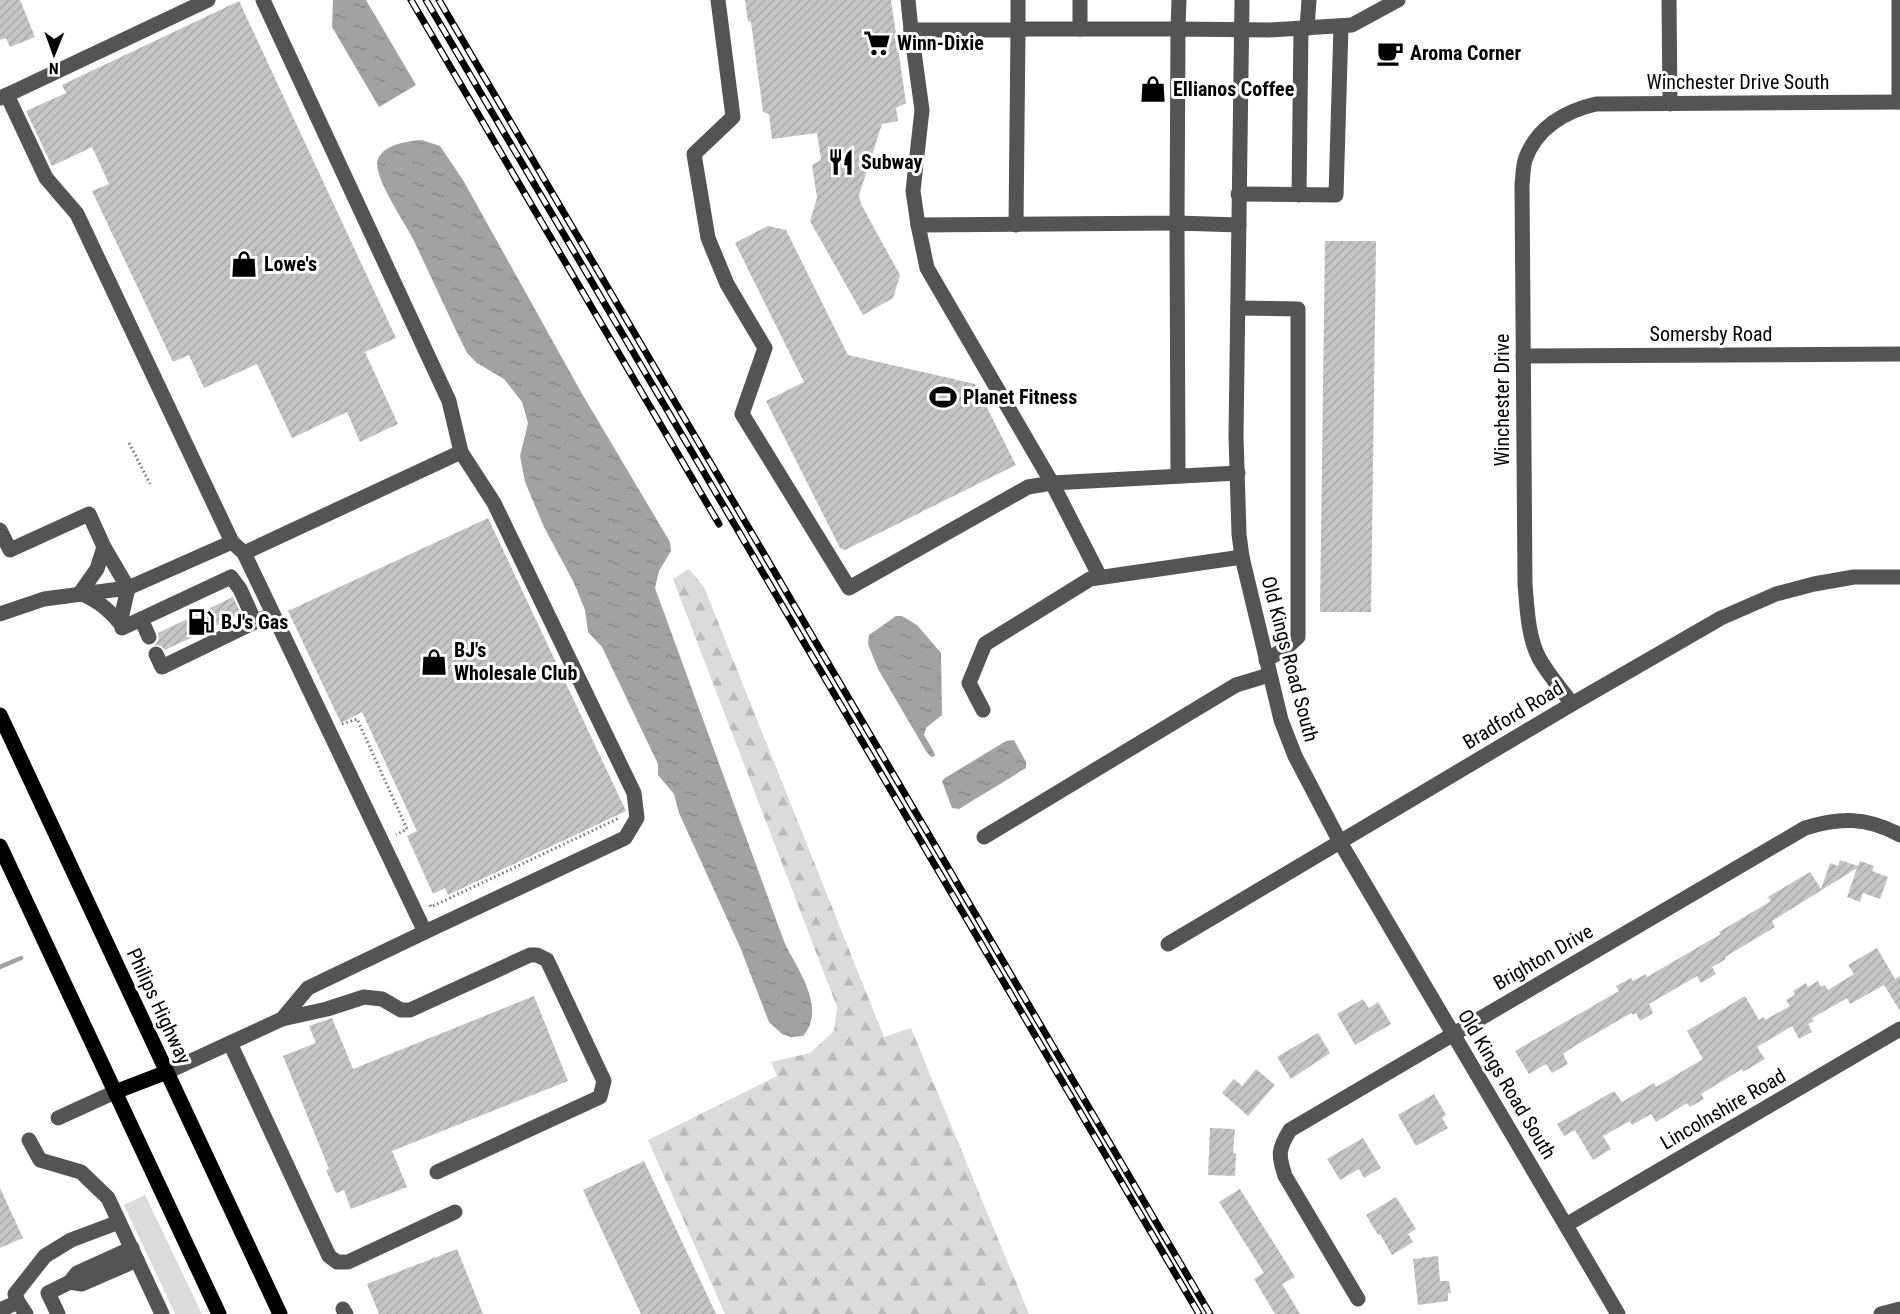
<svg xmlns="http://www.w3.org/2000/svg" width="1900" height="1314" viewBox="0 0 1900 1314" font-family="'Roboto Condensed',sans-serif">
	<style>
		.green { fill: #dbdbdb }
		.forest { fill: url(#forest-firs) }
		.water { fill: url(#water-ripples) }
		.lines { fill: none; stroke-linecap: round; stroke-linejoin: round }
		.stream { stroke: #a2a2a2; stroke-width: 4.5 }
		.building { fill: url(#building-hatch) }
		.path { stroke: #767676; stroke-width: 3; stroke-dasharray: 1.5 3; stroke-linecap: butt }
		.minor { stroke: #545454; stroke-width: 15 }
		.major { stroke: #000; stroke-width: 15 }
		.rail-casing { stroke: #000; stroke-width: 7 }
		.rail { stroke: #fff; stroke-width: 4.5; stroke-dasharray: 14; stroke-linecap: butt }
		.labels { text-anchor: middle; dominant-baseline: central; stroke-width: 6; stroke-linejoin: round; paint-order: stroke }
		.poi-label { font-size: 20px; font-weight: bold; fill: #000; stroke: #fff; text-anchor: start }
		.street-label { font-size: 20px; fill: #000; stroke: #fff }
	</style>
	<defs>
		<pattern id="forest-firs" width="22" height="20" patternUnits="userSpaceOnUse" patternTransform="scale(1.5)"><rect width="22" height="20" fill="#dbdbdb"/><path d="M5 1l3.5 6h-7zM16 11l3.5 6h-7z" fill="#bababa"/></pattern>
		<pattern id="water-ripples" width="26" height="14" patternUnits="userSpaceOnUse" patternTransform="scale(1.5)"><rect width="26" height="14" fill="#a2a2a2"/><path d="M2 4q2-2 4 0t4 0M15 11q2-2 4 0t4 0" fill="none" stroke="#8a8a8a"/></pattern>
		<pattern id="building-hatch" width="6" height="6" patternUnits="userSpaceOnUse" patternTransform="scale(1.5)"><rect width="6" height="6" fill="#c4c4c4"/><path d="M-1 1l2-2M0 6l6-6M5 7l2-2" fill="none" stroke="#a7a7a7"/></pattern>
	</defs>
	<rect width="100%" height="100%" fill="#fff"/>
	<!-- green -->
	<path class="green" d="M145,1195L202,1314H175L124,1205Z"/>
	<!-- forest -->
	<path class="forest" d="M689,569L704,587L884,1037L911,1028L1029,1314H725L648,1140L777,1076L771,1062L810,1053L834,1031L837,1007L673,579Z"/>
	<!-- water -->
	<g class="water">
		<path d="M333,0H366L416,85L379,107L332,27Z"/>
		<path d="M422,140L440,146L463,180L581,392L670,542L671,551L659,571L655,588L785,944C798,970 827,1009 803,1036L791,1037L782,1034L769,1022L740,947L679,813L674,794L658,775V764L602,647L588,632L585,610L574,583L544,527L525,482L520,456L528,423L522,402L504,379L477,363L467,353C449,316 432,279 414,241C407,225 371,175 378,159C384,144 409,141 422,140Z"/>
		<path d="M896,616H902L917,625L941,653L942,715L926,728L924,735L934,752L935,756L931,757L926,751L878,669L868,644L869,635Z"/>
		<path d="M1014,740L1026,762V768L959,809L952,808L942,781L945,778L1006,741Z"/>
	</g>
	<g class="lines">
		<!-- stream -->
		<path class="stream" d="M0,967L21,958"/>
	</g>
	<!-- building -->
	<g class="building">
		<path d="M0,0H20L35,37L10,47L6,38L0,40Z"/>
		<path d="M745,0H891L906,103L896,108L898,121L882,124L859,195L861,204L900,275L893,298L863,315L810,221L817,198L812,165L821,160L817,133L772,139L769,114L763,112L751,22L748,21Z"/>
		<path d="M239,1L396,338L365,352L398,424L360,442L347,412L292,438L257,364L204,388L189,355L173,362L92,191L109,184L92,147L52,166L26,111L66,93L62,85Z"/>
		<path d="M768,226L786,230L848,355L975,384L1016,465L845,550L840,548L766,401L804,382L735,243Z"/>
		<path d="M1325,241H1376L1371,612H1320Z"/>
		<path d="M488,518L626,811L448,895L445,888L433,894L407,836L417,831L362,712L341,723L288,611Z"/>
		<path d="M233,597L241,614L165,650L161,646L155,645L159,639L158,633Z"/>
		<path d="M1840,860L1858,866L1860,861L1874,866L1872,871L1888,877L1880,899L1863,893L1860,902L1847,897L1857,868L1772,921L1775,927L1725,957L1726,959L1712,967L1716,974L1701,983L1697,976L1649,1004L1653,1013L1640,1021L1636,1013L1633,1015L1631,1013L1573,1047L1563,1054L1568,1064L1552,1073L1546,1064L1529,1074L1515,1051L1619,991L1616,986L1631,978L1633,981L1646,974L1647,977L1721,934L1719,932L1771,901L1768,897L1810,872L1821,889L1830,863L1838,866Z"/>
		<path d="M1877,948L1895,979L1900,976V1011L1884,985L1850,1004L1847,998L1812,1018L1814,1021L1808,1024L1812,1032L1799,1039L1792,1026L1757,1047L1765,1059L1743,1072L1742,1069L1701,1094L1704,1099L1690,1107L1687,1103L1656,1122L1651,1114L1632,1125L1630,1121L1603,1136L1611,1149L1593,1160L1575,1130L1564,1136L1557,1124L1614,1091L1622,1102L1654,1083L1656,1087L1703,1059L1687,1031L1745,996L1759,1020L1764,1017L1765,1020L1790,1006L1786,1000L1795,995L1793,991L1806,983L1808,987L1818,981L1821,987L1825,985L1828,990L1854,974L1848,965Z"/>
		<path d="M534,996L568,1081L392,1151L407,1187L351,1209L344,1190L336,1193L326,1170L329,1169L283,1056L316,1043L309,1026L332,1018L353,1069Z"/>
		<path d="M1363,999L1369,1008L1378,1002L1391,1024L1355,1045L1337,1014Z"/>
		<path d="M1318,1033L1330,1053L1291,1079L1277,1057Z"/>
		<path d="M1256,1069L1275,1085L1248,1116L1222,1093L1234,1079L1242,1086Z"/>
		<path d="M1434,1094L1446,1115L1442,1118L1448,1128L1416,1146L1398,1115Z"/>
		<path d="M1210,1128L1235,1129L1233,1153H1236L1235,1176L1208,1175Z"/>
		<path d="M1363,1138L1381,1168L1364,1178L1359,1169L1340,1180L1327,1159Z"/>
		<path d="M644,1161L716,1314H641L583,1190Z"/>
		<path d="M0,1188L23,1238L0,1248Z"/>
		<path d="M1240,1189L1295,1277L1282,1284L1300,1314H1275L1254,1279L1264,1273L1219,1202Z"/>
		<path d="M1396,1197L1416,1229L1408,1234L1413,1242L1392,1255L1380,1234L1378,1235L1366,1215Z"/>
		<path d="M457,1249L483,1314H379L367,1284Z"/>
		<path d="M1438,1256L1440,1281H1449L1451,1293H1448V1301L1418,1305L1413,1259Z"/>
	</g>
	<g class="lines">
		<!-- path -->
		<g class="path">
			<path d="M129,443L150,484"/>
			<path d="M342,724L357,719L407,829L396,835"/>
			<path d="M430,905L431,907L619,818"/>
		</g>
		<!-- minor -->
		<g class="minor">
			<path d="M263,0L449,401L461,452"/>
			<path d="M718,0L733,117L694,154L708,238L727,284L765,348L742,414L849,588L1028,487L1052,483L927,268L918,225L1177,223L1178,29L1269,30L1352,25L1398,0"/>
			<path d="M908,0L911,30"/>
			<path d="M1080,0V29"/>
			<path d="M1242,0L1236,436L1239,534L1242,557L1281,720L1295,756L1340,842L1618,1314"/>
			<path d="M1669,0L1670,104"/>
			<path d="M1307,28L1309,0"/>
			<path d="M7,95L208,0"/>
			<path d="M0,98L7,95L46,178L77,214L232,542"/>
			<path d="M1899,102V0"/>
			<path d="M1238,194L1336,195L1341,26"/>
			<path d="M1299,195L1301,29"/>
			<path d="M918,225L913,191L922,110L911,30H1018V0"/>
			<path d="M1016,225L1018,30L1028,29H1178L1179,0"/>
			<path d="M1238,308L1298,309V637L1285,649L1266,660"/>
			<path d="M1523,356L1900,354"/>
			<path d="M1178,476L1177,223L1239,225"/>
			<path d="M0,530L10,550L89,514L104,547"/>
			<path d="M104,547L128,588L120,623C107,608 98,601 80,593L97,569Z"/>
			<path d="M244,553L461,452L494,503L634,793L637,818L625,838L425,932"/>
			<path d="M1100,577L1052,483L1238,473"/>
			<path d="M0,614L44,599L128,588L232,542L244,553L425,932L308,988L282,1019L167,1072"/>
			<path d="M141,619L149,637"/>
			<path d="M122,628L231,577L240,589L255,622"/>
			<path d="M156,654L162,667L263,618"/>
			<path d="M1572,704C1561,689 1548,674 1539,658C1528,637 1527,608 1525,584L1522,184C1523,176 1523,167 1525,160C1536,128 1565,111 1596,104L1900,102"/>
			<path d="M983,710L969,683L985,644L1090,579L1242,557"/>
			<path d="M984,837L1236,685L1269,675"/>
			<path d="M1168,944L1572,704L1721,618L1776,594L1814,584L1854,577H1900"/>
			<path d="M282,1019L327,1009L364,997L382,999L401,1010H410L530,955H537L547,960L604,1081L600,1097L437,1172"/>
			<path d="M230,1043L329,1256L337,1262H348L455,1212"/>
			<path d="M58,1118L115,1092"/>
			<path d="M29,1140L40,1160L81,1172L108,1198L162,1314"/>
			<path d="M1566,1225L1900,1029"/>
			<path d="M132,1248L77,1273L70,1282L82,1284L137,1260"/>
			<path d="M1358,1299L1285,1176C1278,1155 1278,1149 1290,1130L1805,828C1840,817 1867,817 1900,835"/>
			<path d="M343,1309L346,1314"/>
			<path d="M0,1310L18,1302"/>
			<path d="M26,1314L18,1302L15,1294L45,1256L71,1240L119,1222"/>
			<path d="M58,1314L48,1293L70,1282"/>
			<path d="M1881,1314L1900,1309"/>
		</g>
		<!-- major -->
		<g class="major">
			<path d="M0,715L280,1314"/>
			<path d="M0,846L219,1314"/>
			<path d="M115,1092L167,1072"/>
		</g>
		<defs>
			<g id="rail">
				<path d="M411,0L719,524"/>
				<path d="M426,0L1199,1314"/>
				<path d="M439,0L1210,1314"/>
			</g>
		</defs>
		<!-- rail casing -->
		<use href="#rail" class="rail-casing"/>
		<!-- rail -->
		<use href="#rail" class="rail"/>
	</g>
	<!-- icons -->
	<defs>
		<symbol id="supermarket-bare" viewBox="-9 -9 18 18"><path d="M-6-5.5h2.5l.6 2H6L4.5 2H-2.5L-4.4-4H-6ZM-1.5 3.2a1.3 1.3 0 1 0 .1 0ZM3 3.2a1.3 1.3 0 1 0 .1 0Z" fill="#000" stroke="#fff" stroke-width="2.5" paint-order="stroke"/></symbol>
		<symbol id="cafe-bare" viewBox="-9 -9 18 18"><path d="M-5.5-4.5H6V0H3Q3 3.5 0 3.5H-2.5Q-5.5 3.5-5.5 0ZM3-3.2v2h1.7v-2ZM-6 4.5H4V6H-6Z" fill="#000" stroke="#fff" stroke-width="2.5" paint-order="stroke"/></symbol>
		<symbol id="shop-bare" viewBox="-9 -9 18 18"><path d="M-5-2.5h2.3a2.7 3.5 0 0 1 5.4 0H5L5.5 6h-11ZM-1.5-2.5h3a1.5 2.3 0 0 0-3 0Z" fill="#000" stroke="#fff" stroke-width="2.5" paint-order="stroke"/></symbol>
		<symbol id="restaurant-bare" viewBox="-9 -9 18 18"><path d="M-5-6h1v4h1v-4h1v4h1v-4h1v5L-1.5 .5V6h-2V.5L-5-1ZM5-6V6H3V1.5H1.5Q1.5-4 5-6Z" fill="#000" stroke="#fff" stroke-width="2.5" paint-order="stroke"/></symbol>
		<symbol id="stadium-bare" viewBox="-9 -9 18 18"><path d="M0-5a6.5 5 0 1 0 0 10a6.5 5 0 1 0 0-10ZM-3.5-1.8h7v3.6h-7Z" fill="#000" stroke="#fff" stroke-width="2.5" paint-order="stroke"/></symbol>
		<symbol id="fuel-bare" viewBox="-9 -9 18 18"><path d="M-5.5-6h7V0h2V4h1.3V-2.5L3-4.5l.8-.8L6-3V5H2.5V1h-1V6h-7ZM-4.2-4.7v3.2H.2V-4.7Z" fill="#000" stroke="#fff" stroke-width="2.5" paint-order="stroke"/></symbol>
	</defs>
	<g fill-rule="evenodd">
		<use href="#supermarket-bare" x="858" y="24" width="38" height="38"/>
		<use href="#cafe-bare" x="1371" y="34" width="38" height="38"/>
		<use href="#shop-bare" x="1134" y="70" width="38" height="38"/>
		<use href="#restaurant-bare" x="822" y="143" width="38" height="38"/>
		<use href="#shop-bare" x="225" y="245" width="38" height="38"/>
		<use href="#stadium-bare" x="924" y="378" width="38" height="38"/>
		<use href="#fuel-bare" x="182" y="603" width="38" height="38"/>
		<use href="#shop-bare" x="415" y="643" width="38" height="38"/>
	</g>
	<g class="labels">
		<!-- poi labels -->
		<g class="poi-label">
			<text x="897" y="43">Winn-Dixie</text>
			<text x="1410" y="53">Aroma Corner</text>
			<text x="1173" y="89">Ellianos Coffee</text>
			<text x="861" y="162">Subway</text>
			<text x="264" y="264">Lowe's</text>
			<text x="963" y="397">Planet Fitness</text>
			<text x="221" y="622">BJ's Gas</text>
			<text x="454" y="650">BJ's<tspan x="454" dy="23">Wholesale Club</tspan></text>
		</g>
		<!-- street labels -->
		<g class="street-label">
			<text x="1738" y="82">Winchester Drive South</text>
			<text x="1711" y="334">Somersby Road</text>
			<text transform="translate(1502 400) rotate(-90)">Winchester Drive</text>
			<text transform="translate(1290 659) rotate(75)">Old Kings Road South</text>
			<text transform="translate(1513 715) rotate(-31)">Bradford Road</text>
			<text transform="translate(1543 957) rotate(-30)">Brighton Drive</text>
			<text transform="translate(159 1006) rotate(65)">Philips Highway</text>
			<text transform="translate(1507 1084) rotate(59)">Old Kings Road South</text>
			<text transform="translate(1723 1109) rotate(-30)">Lincolnshire Road</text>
		</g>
	</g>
	<!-- north arrow -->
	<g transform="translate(54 54) rotate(181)" stroke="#ffffff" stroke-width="4.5" paint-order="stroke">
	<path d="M0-4.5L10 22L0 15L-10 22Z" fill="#000000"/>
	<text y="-9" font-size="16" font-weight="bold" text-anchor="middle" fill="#000000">N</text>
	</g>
</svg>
